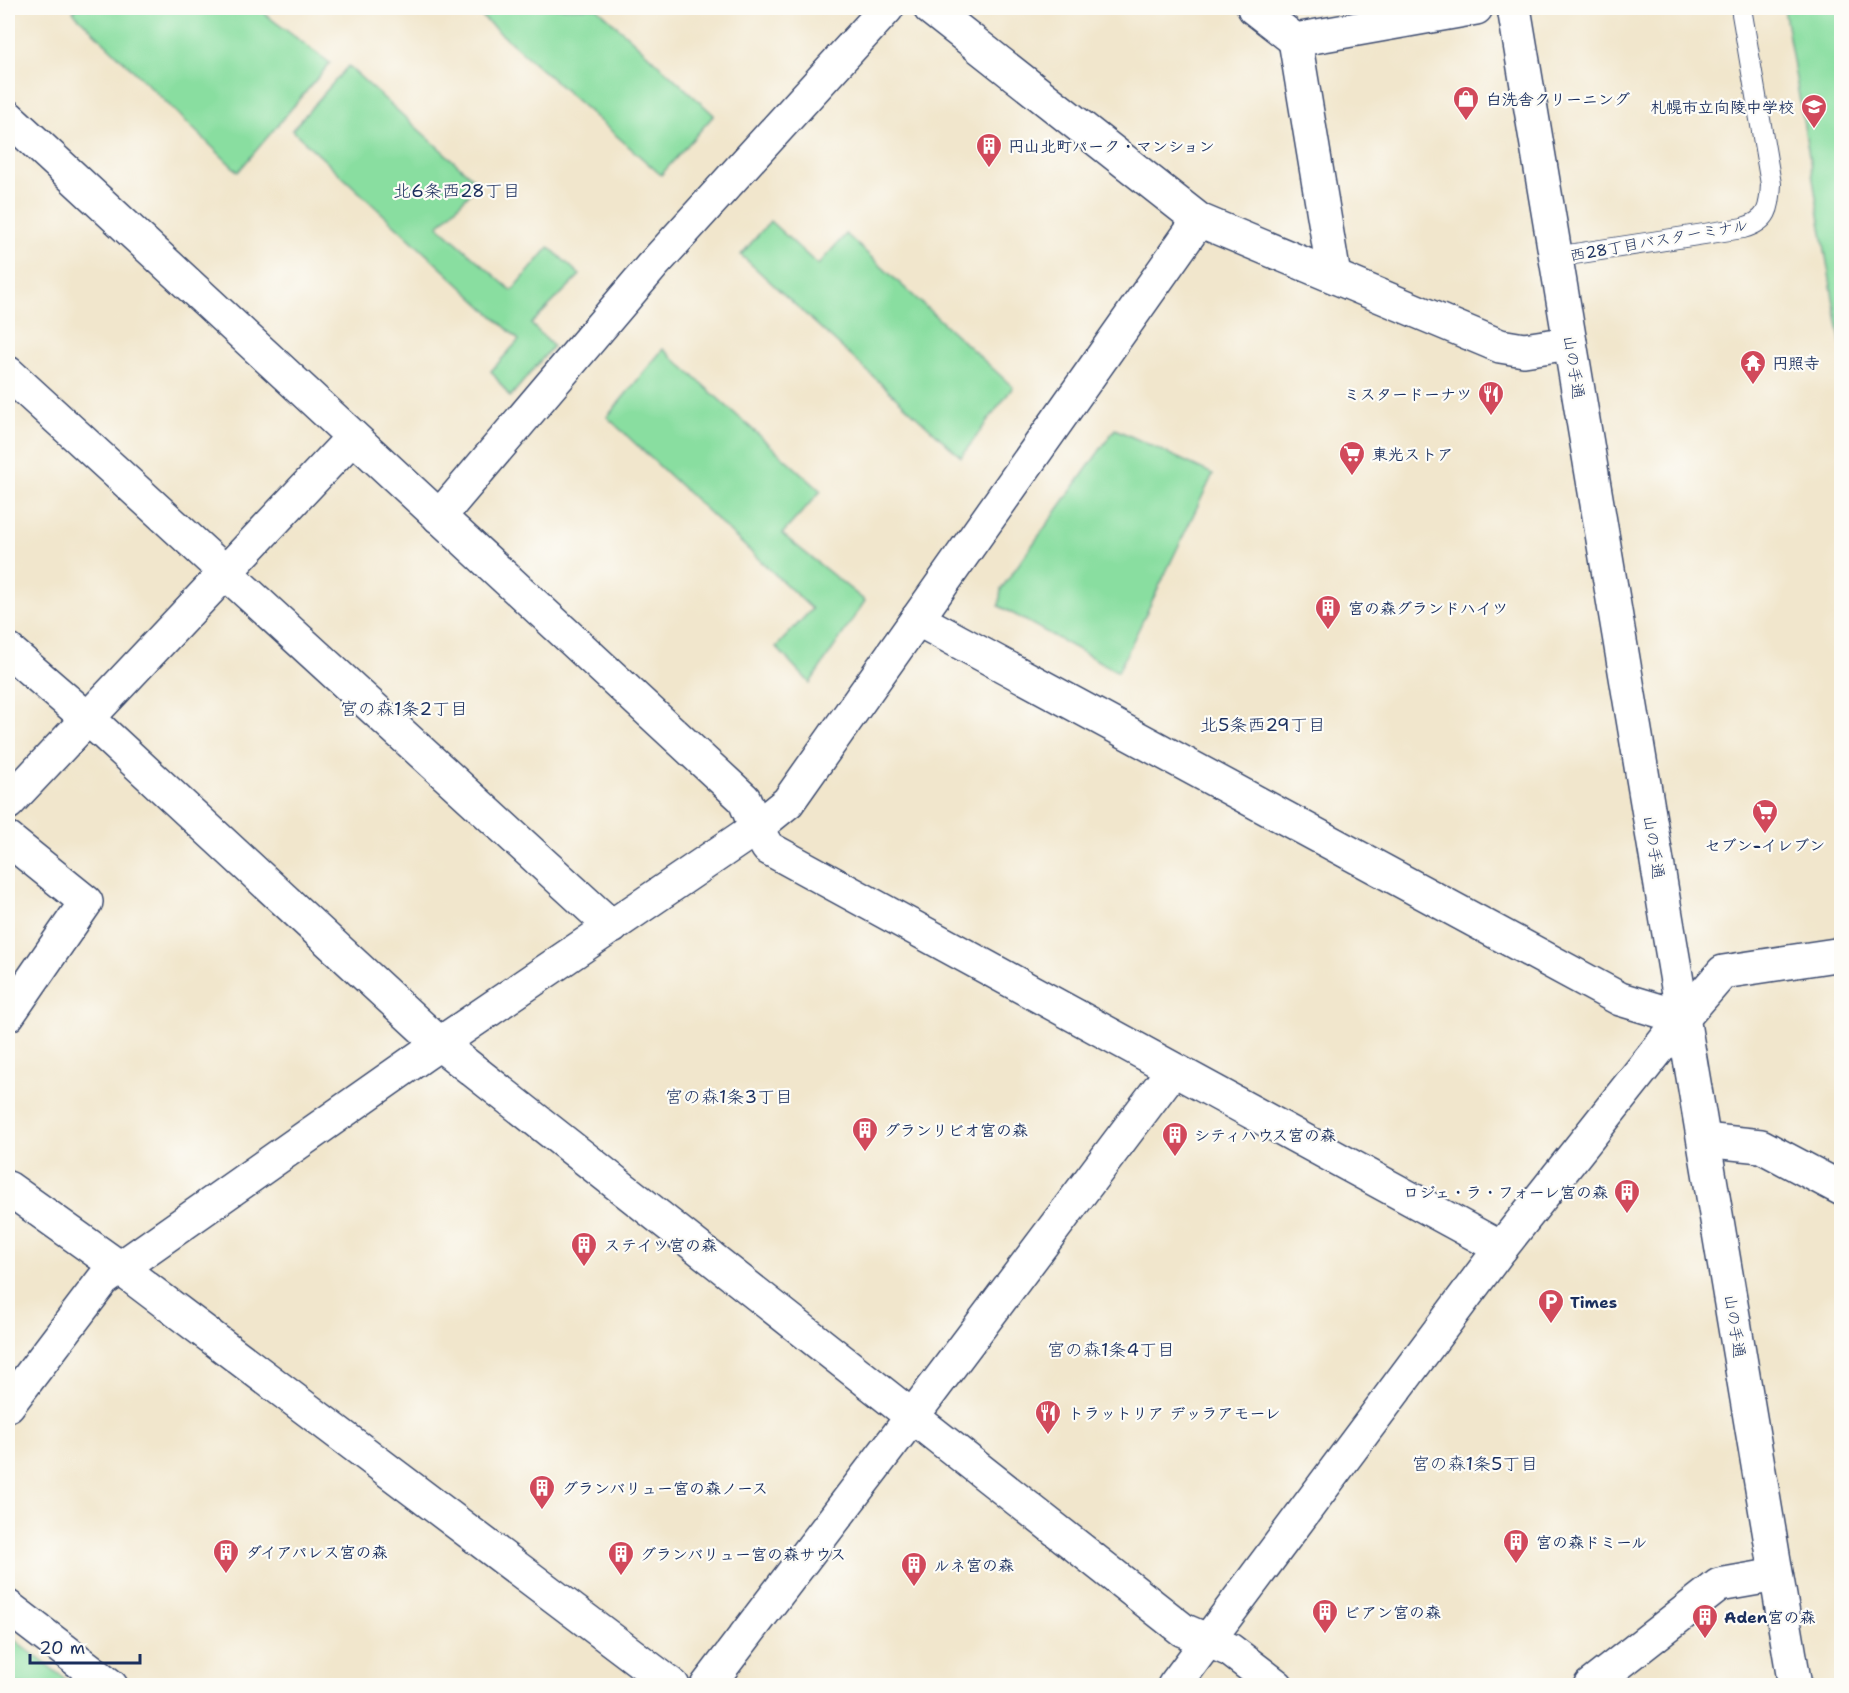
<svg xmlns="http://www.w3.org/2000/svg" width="1849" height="1693" viewBox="0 0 1849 1693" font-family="'Shantell Sans','Klee One',sans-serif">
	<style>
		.green { fill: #89dea0; stroke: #52867f; stroke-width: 1.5 }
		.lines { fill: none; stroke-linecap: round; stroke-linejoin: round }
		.lane-casing { stroke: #3b4a6e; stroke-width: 22 }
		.street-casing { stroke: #3b4a6e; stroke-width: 36 }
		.secondary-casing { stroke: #3b4a6e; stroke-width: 36 }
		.lane { stroke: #fff; stroke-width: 20 }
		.street { stroke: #fff; stroke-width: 33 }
		.secondary { stroke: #fff; stroke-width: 33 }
		.labels { text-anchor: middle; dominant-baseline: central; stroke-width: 4.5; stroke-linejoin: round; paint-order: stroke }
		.poi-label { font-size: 16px; font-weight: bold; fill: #1b2f5e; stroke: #fdfcf7; text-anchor: start }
		.street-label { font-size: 16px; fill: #1b2f5e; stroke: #fdfcf7 }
		.neighbourhood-label { font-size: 18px; fill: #1b2f5e; stroke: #fdfcf7 }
	</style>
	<rect width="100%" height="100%" fill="#fdfcf7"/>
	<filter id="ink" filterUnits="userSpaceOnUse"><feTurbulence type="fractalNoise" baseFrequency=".0167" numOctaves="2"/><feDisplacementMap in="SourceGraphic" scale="12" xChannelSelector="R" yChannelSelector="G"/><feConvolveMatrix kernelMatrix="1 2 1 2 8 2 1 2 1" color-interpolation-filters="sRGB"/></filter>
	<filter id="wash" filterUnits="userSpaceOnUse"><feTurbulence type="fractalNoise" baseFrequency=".008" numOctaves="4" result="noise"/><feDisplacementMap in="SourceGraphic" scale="24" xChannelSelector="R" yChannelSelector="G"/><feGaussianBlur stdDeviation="1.35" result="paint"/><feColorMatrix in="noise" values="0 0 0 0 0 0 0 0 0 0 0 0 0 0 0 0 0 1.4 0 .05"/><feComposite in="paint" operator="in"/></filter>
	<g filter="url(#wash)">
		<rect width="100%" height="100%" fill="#f1e6cc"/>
		<!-- green -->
		<g class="green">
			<path d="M76,8H265L266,15L330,63L238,172L73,12Z"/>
			<path d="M472,8H597L714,115L661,175Z"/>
			<path d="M1784,8H1841V345Z"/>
			<path d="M348,66L479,184L438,226L512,291L549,247L580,275L531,324L553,346L510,397L491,371L519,340L292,130Z"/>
			<path d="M770,221L818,265L846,234L1013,387L961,457L741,255Z"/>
			<path d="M663,349L821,491L782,534L865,601L810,683L776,647L812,609L607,417Z"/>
			<path d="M1115,429L1213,474L1118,672L999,606L1001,589Z"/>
			<path d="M8,1635L73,1685H8Z"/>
		</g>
	</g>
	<g filter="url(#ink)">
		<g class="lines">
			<defs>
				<path id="lane" d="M1555,257L1743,228C1768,221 1770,208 1771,184L1741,8"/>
				<g id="street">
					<path d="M930,8L1199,220L1500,346L1524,350L1570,343"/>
					<path d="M1254,8L1295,40L1476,8"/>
					<path d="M1295,40L1334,276"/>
					<path d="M8,117L744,799L756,828L768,848L1501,1248"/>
					<path d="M8,373L612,927"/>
					<path d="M439,517L652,266L887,8"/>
					<path d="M917,619L1620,999L1683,1018L1723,972L1842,954"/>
					<path d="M8,650L103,732L441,1045L1183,1630L1230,1650L1277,1686"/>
					<path d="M8,803L353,437"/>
					<path d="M8,839L86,902L8,1015"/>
					<path d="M1704,1140L1761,1146L1842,1189"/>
					<path d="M8,1188L120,1268L673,1686"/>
					<path d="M8,1405L103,1280L423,1055L756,828L788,802L1199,220"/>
					<path d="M8,1607L111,1686"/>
					<path d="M707,1686L899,1434L1173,1070"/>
					<path d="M1174,1686L1501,1248L1683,1018"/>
					<path d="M1590,1686L1719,1585L1776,1575"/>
				</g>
				<path id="secondary" d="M1514,8L1795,1686"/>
			</defs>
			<!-- lane casing -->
			<use href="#lane" class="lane-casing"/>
			<!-- street casing -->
			<use href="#street" class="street-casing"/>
			<!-- secondary casing -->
			<use href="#secondary" class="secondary-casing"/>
			<!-- lane -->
			<use href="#lane" class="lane"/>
			<!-- street -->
			<use href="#street" class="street"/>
			<!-- secondary -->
			<use href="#secondary" class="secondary"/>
		</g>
	</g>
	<!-- icons -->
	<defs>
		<symbol id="shop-pin" viewBox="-11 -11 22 30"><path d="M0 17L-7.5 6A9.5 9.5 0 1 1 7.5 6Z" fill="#d1495b" stroke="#fdfcf7"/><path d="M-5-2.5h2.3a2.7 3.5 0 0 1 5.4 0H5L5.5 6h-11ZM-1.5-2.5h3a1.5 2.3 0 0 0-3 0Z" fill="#fff"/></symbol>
		<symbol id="school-pin" viewBox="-11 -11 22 30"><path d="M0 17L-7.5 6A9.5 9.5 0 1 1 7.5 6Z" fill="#d1495b" stroke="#fdfcf7"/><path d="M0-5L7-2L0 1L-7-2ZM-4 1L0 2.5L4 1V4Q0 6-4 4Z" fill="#fff"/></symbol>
		<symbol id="building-pin" viewBox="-11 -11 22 30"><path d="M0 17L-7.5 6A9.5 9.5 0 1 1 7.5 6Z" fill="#d1495b" stroke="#fdfcf7"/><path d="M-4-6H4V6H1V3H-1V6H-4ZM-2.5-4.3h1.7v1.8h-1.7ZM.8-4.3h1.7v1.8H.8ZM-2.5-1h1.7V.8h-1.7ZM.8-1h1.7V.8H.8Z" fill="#fff"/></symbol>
		<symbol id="temple-pin" viewBox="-11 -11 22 30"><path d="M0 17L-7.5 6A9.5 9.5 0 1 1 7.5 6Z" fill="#d1495b" stroke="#fdfcf7"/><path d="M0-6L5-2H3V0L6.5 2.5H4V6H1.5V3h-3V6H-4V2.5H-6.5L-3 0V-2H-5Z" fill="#fff"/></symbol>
		<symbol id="restaurant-pin" viewBox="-11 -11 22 30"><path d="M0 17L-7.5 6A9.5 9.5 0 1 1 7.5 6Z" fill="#d1495b" stroke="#fdfcf7"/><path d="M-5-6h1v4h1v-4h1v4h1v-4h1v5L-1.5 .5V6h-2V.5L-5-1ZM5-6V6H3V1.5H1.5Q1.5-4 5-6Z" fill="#fff"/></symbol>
		<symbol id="supermarket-pin" viewBox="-11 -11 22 30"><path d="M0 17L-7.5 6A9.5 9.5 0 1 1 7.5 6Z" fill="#d1495b" stroke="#fdfcf7"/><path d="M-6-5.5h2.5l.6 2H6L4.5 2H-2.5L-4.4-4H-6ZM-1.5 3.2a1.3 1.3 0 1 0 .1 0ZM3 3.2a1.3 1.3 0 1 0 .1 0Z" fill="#fff"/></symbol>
		<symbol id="parking-pin" viewBox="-11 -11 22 30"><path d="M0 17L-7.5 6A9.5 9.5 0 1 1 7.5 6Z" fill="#d1495b" stroke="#fdfcf7"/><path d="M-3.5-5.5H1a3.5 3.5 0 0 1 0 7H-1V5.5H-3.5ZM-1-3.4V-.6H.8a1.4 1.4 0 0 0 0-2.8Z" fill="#fff"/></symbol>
	</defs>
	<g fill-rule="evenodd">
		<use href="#shop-pin" x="1451" y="84" width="30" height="40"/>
		<use href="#school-pin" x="1799" y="92" width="30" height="40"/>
		<use href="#building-pin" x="974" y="131" width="30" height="40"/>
		<use href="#temple-pin" x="1738" y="348" width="30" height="40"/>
		<use href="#restaurant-pin" x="1476" y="379" width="30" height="40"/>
		<use href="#supermarket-pin" x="1337" y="439" width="30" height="40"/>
		<use href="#building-pin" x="1313" y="593" width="30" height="40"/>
		<use href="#supermarket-pin" x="1750" y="797" width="30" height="40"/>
		<use href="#building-pin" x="850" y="1115" width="30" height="40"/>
		<use href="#building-pin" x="1160" y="1120" width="30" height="40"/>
		<use href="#building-pin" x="1612" y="1177" width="30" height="40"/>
		<use href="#building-pin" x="569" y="1230" width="30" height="40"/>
		<use href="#parking-pin" x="1536" y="1287" width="30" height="40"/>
		<use href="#restaurant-pin" x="1033" y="1398" width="30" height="40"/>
		<use href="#building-pin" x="527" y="1473" width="30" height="40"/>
		<use href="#building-pin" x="1501" y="1527" width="30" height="40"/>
		<use href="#building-pin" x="211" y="1537" width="30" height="40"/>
		<use href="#building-pin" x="606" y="1539" width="30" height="40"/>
		<use href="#building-pin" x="899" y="1550" width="30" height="40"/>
		<use href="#building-pin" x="1310" y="1597" width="30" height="40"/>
		<use href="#building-pin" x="1690" y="1602" width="30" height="40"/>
	</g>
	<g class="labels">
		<!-- poi labels -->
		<g class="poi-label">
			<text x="1486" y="99">白洗舎クリーニング</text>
			<text x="1794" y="107" text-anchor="end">札幌市立向陵中学校</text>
			<text x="1008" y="146">円山北町パーク・マンション</text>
			<text x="1772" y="363">円照寺</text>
			<text x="1472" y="394" text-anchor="end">ミスタードーナツ</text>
			<text x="1372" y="454">東光ストア</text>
			<text x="1348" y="608">宮の森グランドハイツ</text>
			<text x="1765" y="845" text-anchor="middle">セブン-イレブン</text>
			<text x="884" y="1130">グランリビオ宮の森</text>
			<text x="1194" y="1135">シティハウス宮の森</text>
			<text x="1608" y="1192" text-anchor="end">ロジェ・ラ・フォーレ宮の森</text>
			<text x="604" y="1245">ステイツ宮の森</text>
			<text x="1570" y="1302">Times</text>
			<text x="1068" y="1413">トラットリア デッラアモーレ</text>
			<text x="562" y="1488">グランバリュー宮の森ノース</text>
			<text x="1536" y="1542">宮の森ドミール</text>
			<text x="246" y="1552">ダイアパレス宮の森</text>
			<text x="640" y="1554">グランバリュー宮の森サウス</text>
			<text x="934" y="1565">ルネ宮の森</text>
			<text x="1344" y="1612">ビアン宮の森</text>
			<text x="1724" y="1617">Aden宮の森</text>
		</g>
		<!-- street labels -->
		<g class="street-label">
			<text transform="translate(1659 240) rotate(-10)">西28丁目バスターミナル</text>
			<text transform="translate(1574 367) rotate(81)">山の手通</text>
			<text transform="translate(1654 847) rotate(81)">山の手通</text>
			<text transform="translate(1735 1326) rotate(81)">山の手通</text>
		</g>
		<!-- neighbourhood labels -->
		<g class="neighbourhood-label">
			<text x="457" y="191">北6条西28丁目</text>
			<text x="404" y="709">宮の森1条2丁目</text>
			<text x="1263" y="725">北5条西29丁目</text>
			<text x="729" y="1097">宮の森1条3丁目</text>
			<text x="1111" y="1350">宮の森1条4丁目</text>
			<text x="1475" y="1464">宮の森1条5丁目</text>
		</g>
	</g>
	<!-- margin -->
	<rect width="1849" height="1693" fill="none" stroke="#fdfcf7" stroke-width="30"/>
	<!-- scale -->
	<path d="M30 1654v9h110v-9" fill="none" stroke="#1b2f5e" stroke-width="3"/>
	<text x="39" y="1654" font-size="18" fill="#1b2f5e" stroke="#fdfcf7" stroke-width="4.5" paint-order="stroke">20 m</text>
</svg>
